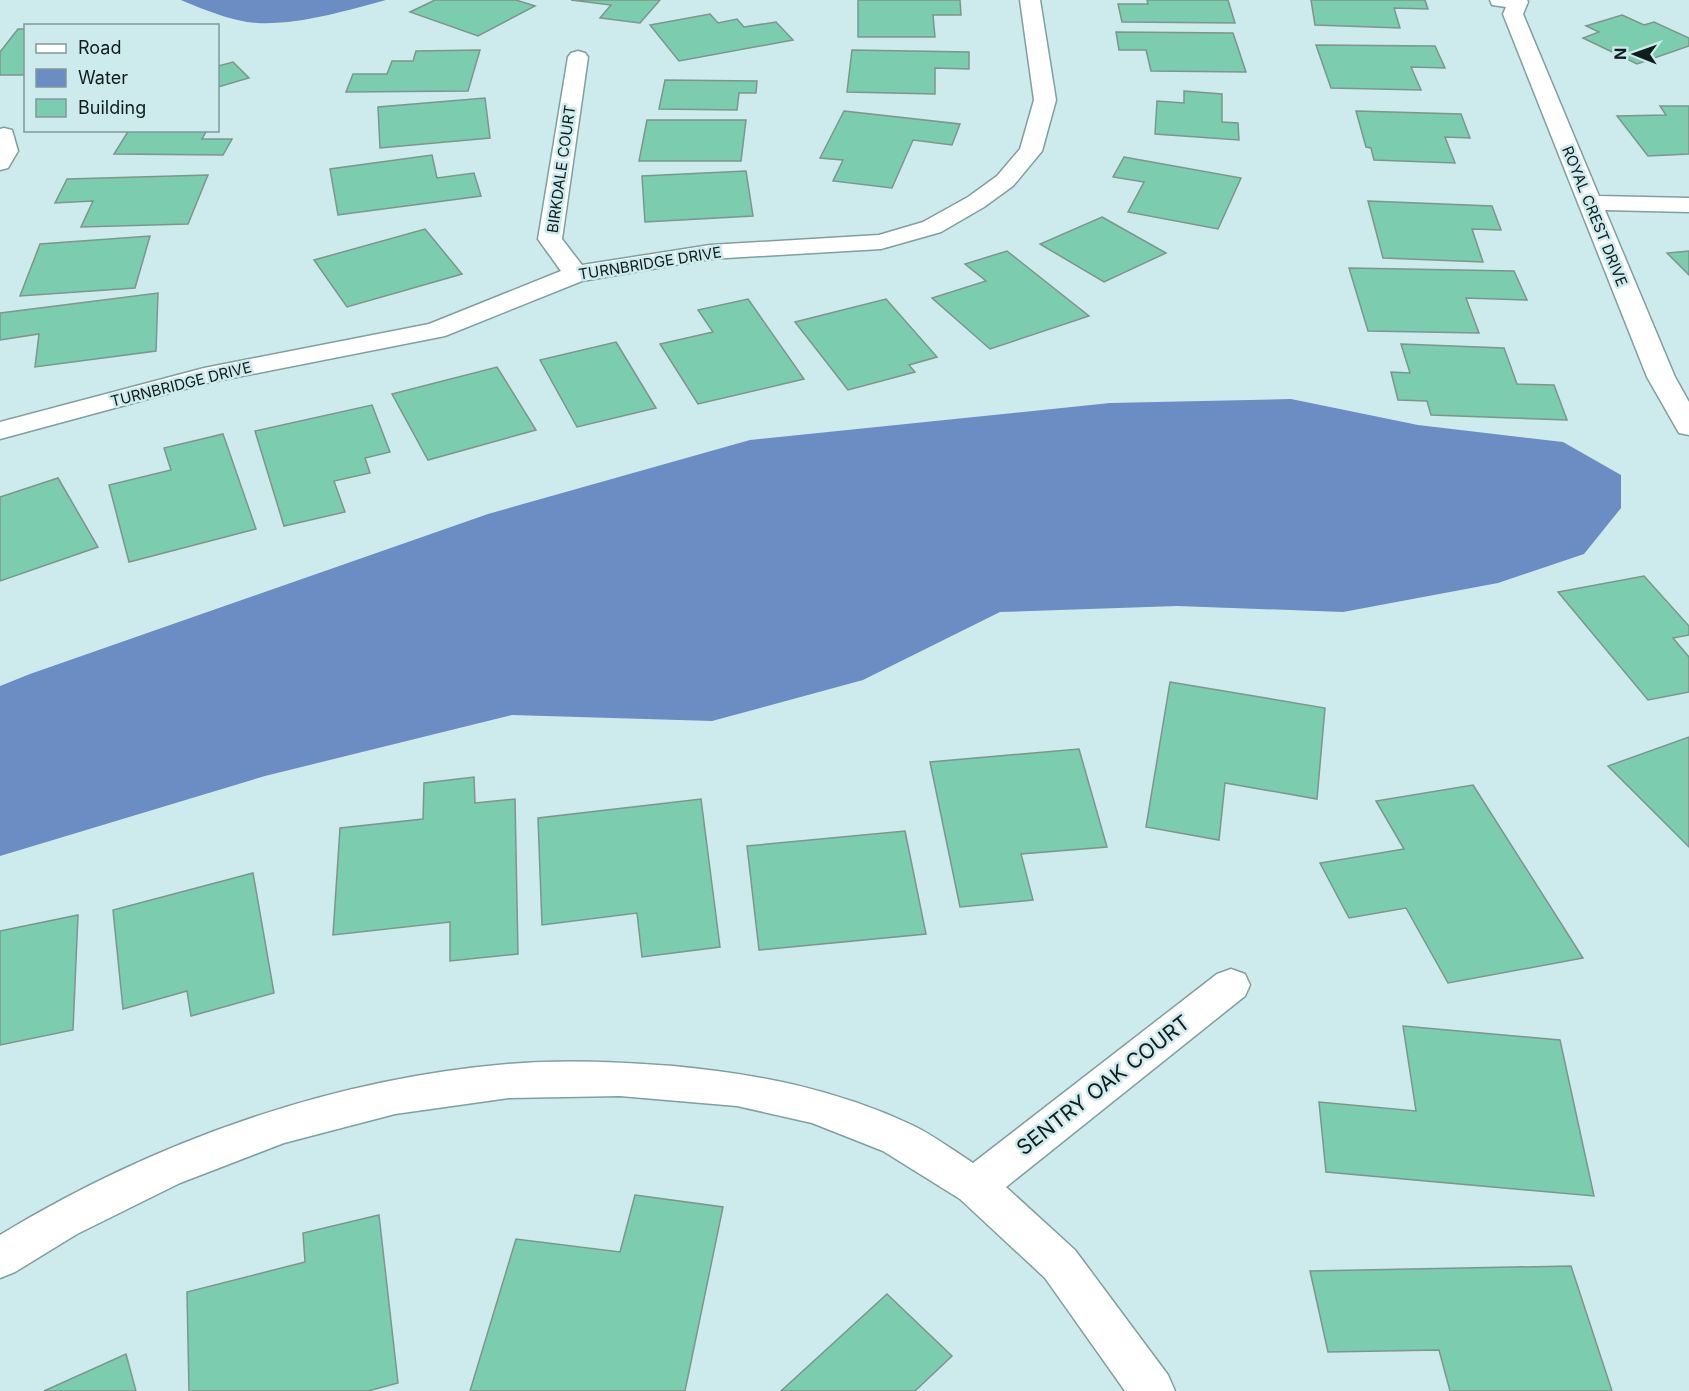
<svg xmlns="http://www.w3.org/2000/svg" width="1689" height="1391" viewBox="0 0 1689 1391" font-family="Inter,sans-serif">
	<style>
		.water { fill: #6b8dc3 }
		.building { fill: #7cccaf; stroke: #7d968b; stroke-width: 1.5 }
		.lines { fill: none; stroke-linecap: round; stroke-linejoin: round }
		.minor-casing { stroke: #829e9f; stroke-width: 3 }
		.minor { fill: #fff; fill-rule: evenodd }
		.labels { text-anchor: middle; dominant-baseline: central; stroke-width: 5; stroke-linejoin: round; paint-order: stroke }
		.far-street-label { font-size: 15px; fill: #111c1d; stroke: #cdebec }
		.near-street-label { font-size: 21px; fill: #111c1d; stroke: #cdebec }
	</style>
	<rect width="100%" height="100%" fill="#cdebec"/>
	<!-- water -->
	<g class="water">
		<path d="M181,0H386C345,11 299,25 257,23C234,22 202,9 181,0Z"/>
		<path d="M1291,399L1418,425L1563,442L1621,475V508L1584,554L1498,583L1343,612L1177,606L1000,612L863,680L712,721L512,715L265,776L0,856V686L30,674L488,514L750,440L1110,403Z"/>
	</g>
	<!-- building -->
	<g class="building">
		<path d="M435,0H516L535,6L478,36L410,12Z"/>
		<path d="M571,0H660L640,23L600,18L611,5Z"/>
		<path d="M858,0H960L961,15H933L935,37H858Z"/>
		<path d="M1147,0H1228L1235,23L1122,22L1118,4H1148Z"/>
		<path d="M1311,0H1425L1428,9L1394,8L1400,28L1315,25Z"/>
		<path d="M710,14L718,23L737,19L744,27L776,22L793,40L679,61L650,25Z"/>
		<path d="M1622,15L1644,25L1654,22L1689,38V46L1637,64L1583,38L1599,32L1586,26Z"/>
		<path d="M18,29H26V75H0V52Z"/>
		<path d="M1116,32L1233,33L1246,72L1151,71L1146,50H1119Z"/>
		<path d="M1316,45L1435,46L1445,68L1411,67L1421,90L1331,88Z"/>
		<path d="M480,50L468,91L346,92L353,74H387L392,61H413L416,51Z"/>
		<path d="M852,50L969,52V69L935,68V94L847,92Z"/>
		<path d="M233,62L249,78L218,87V66Z"/>
		<path d="M665,80L757,81L756,93H739L737,110L659,109Z"/>
		<path d="M1184,91L1222,94V122L1238,123L1239,140L1155,134L1157,101L1184,103Z"/>
		<path d="M485,98L490,138L380,148L378,107Z"/>
		<path d="M1660,106H1689V154L1648,156L1617,116L1666,115Z"/>
		<path d="M844,111L960,124L952,145L913,140L892,188L833,181L843,160L820,158Z"/>
		<path d="M1356,111L1461,114L1470,138L1445,137L1455,163L1374,160L1371,148L1366,147Z"/>
		<path d="M647,120H746L741,161H639Z"/>
		<path d="M129,130H207L202,139H232L223,155L114,154Z"/>
		<path d="M432,155L437,178L474,173L481,196L338,215L330,169Z"/>
		<path d="M1124,157L1241,178L1218,229L1128,212L1144,182L1113,177Z"/>
		<path d="M746,171L753,216L645,222L642,176Z"/>
		<path d="M208,175L188,224L81,227L93,201L55,203L67,179Z"/>
		<path d="M1368,201L1492,206L1501,230L1472,229L1483,262L1383,258Z"/>
		<path d="M1102,217L1166,253L1104,282L1040,244Z"/>
		<path d="M425,229L462,274L347,307L314,260Z"/>
		<path d="M150,236L135,288L20,296L40,244Z"/>
		<path d="M1007,251L1089,316L990,349L932,298L986,281L965,264Z"/>
		<path d="M1689,251V275L1667,253Z"/>
		<path d="M1349,268L1514,271L1527,300L1466,298L1479,333L1368,331Z"/>
		<path d="M158,293L156,351L35,367L39,334L0,340V313Z"/>
		<path d="M748,299L804,379L698,404L660,344L713,332L698,310Z"/>
		<path d="M886,299L937,357L909,365L915,372L848,390L795,322Z"/>
		<path d="M616,342L656,408L577,427L540,360Z"/>
		<path d="M1401,344L1504,348L1517,384L1554,385L1567,420L1431,415L1427,401L1398,400L1391,372L1410,373Z"/>
		<path d="M497,367L536,430L428,460L392,394Z"/>
		<path d="M372,405L390,452L365,458L370,473L334,481L345,512L284,526L255,431Z"/>
		<path d="M223,434L256,529L129,562L109,485L171,470L164,448Z"/>
		<path d="M58,478L98,547L0,581V497Z"/>
		<path d="M1644,576L1689,626V635L1673,638L1689,657V692L1648,700L1558,592Z"/>
		<path d="M1170,682L1325,708L1317,799L1225,783L1219,840L1146,827Z"/>
		<path d="M1689,737V847L1608,766Z"/>
		<path d="M1079,749L1107,847L1021,854L1033,900L960,907L930,762Z"/>
		<path d="M474,777L475,803L515,799L518,954L450,961V922L333,935L340,828L423,819L424,783Z"/>
		<path d="M1473,785L1583,958L1448,983L1406,908L1349,918L1320,863L1404,849L1376,801Z"/>
		<path d="M701,799L720,947L642,957L637,913L542,925L538,818Z"/>
		<path d="M905,831L926,934L759,950L747,846Z"/>
		<path d="M253,873L274,993L191,1016L187,991L123,1009L113,910Z"/>
		<path d="M78,915L73,1030L0,1045V931Z"/>
		<path d="M1403,1026L1560,1040L1594,1196L1326,1172L1319,1102L1416,1111Z"/>
		<path d="M635,1195L723,1207L685,1391H470L516,1239L620,1252Z"/>
		<path d="M379,1215L398,1383L368,1391H189L187,1292L305,1262L303,1233Z"/>
		<path d="M1571,1266L1612,1391H1450L1439,1350L1328,1352L1310,1271Z"/>
		<path d="M887,1294L952,1356L915,1391H781Z"/>
		<path d="M126,1354L136,1391H44Z"/>
	</g>
	<g class="lines">
		<defs>
			<g id="minor">
				<path d="M1020,0H1040L1056,100L1042,151L1013,186L984,207L941,232L881,249L710,259L582,281L445,336L207,383L0,439V422L204,368L429,324L561,271L538,239L568,57L571,53L578,51L585,53L588,57L562,239L582,265L710,245L879,235L923,222L968,197L997,176L1020,149L1034,100Z"/>
				<path d="M1490,0H1527L1528,2L1523,14L1599,196L1689,198V212L1605,210L1675,377L1689,402V435L1679,433L1647,377L1503,14L1506,7L1492,5Z"/>
				<path d="M4,128L12,130L18,151L8,168L0,170V129Z"/>
				<path d="M1231,969L1245,974L1250,985L1245,996L1006,1187L1075,1250L1168,1375L1175,1391H1125L1045,1278L960,1199L883,1151L812,1123L737,1106L620,1096L509,1098L395,1114L284,1143L180,1183L77,1234L15,1272L0,1278V1235C153,1142 330,1079 508,1064C563,1059 619,1062 673,1066C757,1074 835,1089 912,1125C933,1135 953,1150 973,1163L1217,974Z"/>
			</g>
		</defs>
		<!-- minor casing -->
		<use href="#minor" class="minor-casing"/>
		<!-- minor -->
		<use href="#minor" class="minor"/>
	</g>
	<g class="labels">
		<!-- far-street labels -->
		<g class="far-street-label">
			<text transform="translate(561 169) rotate(-82)">BIRKDALE COURT</text>
			<text transform="translate(1595 216) rotate(68)">ROYAL CREST DRIVE</text>
			<text transform="translate(650 263) rotate(-9)">TURNBRIDGE DRIVE</text>
			<text transform="translate(181 384) rotate(-14)">TURNBRIDGE DRIVE</text>
		</g>
		<!-- near-street labels -->
		<g class="near-street-label">
			<text transform="translate(1103 1085) rotate(-38)">SENTRY OAK COURT</text>
		</g>
	</g>
	<!-- legend -->
	<rect x="24" y="24" width="195" height="108" fill="#cdebec" stroke="#829899" stroke-width="1.5"/>
	<rect x="36" y="44" width="30" height="9" fill="#ffffff" stroke="#829899" stroke-width="1.5"/>
	<text x="78" y="54" font-size="18" fill="#111c1d">Road</text>
	<rect x="36" y="69" width="30" height="18" fill="#6b8dc3" stroke="#829899" stroke-width="1.5"/>
	<text x="78" y="84" font-size="18" fill="#111c1d">Water</text>
	<rect x="36" y="99" width="30" height="18" fill="#7cccaf" stroke="#829899" stroke-width="1.5"/>
	<text x="78" y="114" font-size="18" fill="#111c1d">Building</text>
	<!-- north arrow -->
	<g transform="translate(1635 54) rotate(271)" stroke="#cdebec" stroke-width="4.5" paint-order="stroke">
	<path d="M0-4.5L10 22L0 15L-10 22Z" fill="#111c1d"/>
	<text y="-9" font-size="16" font-weight="bold" text-anchor="middle" fill="#111c1d">N</text>
	</g>
</svg>
